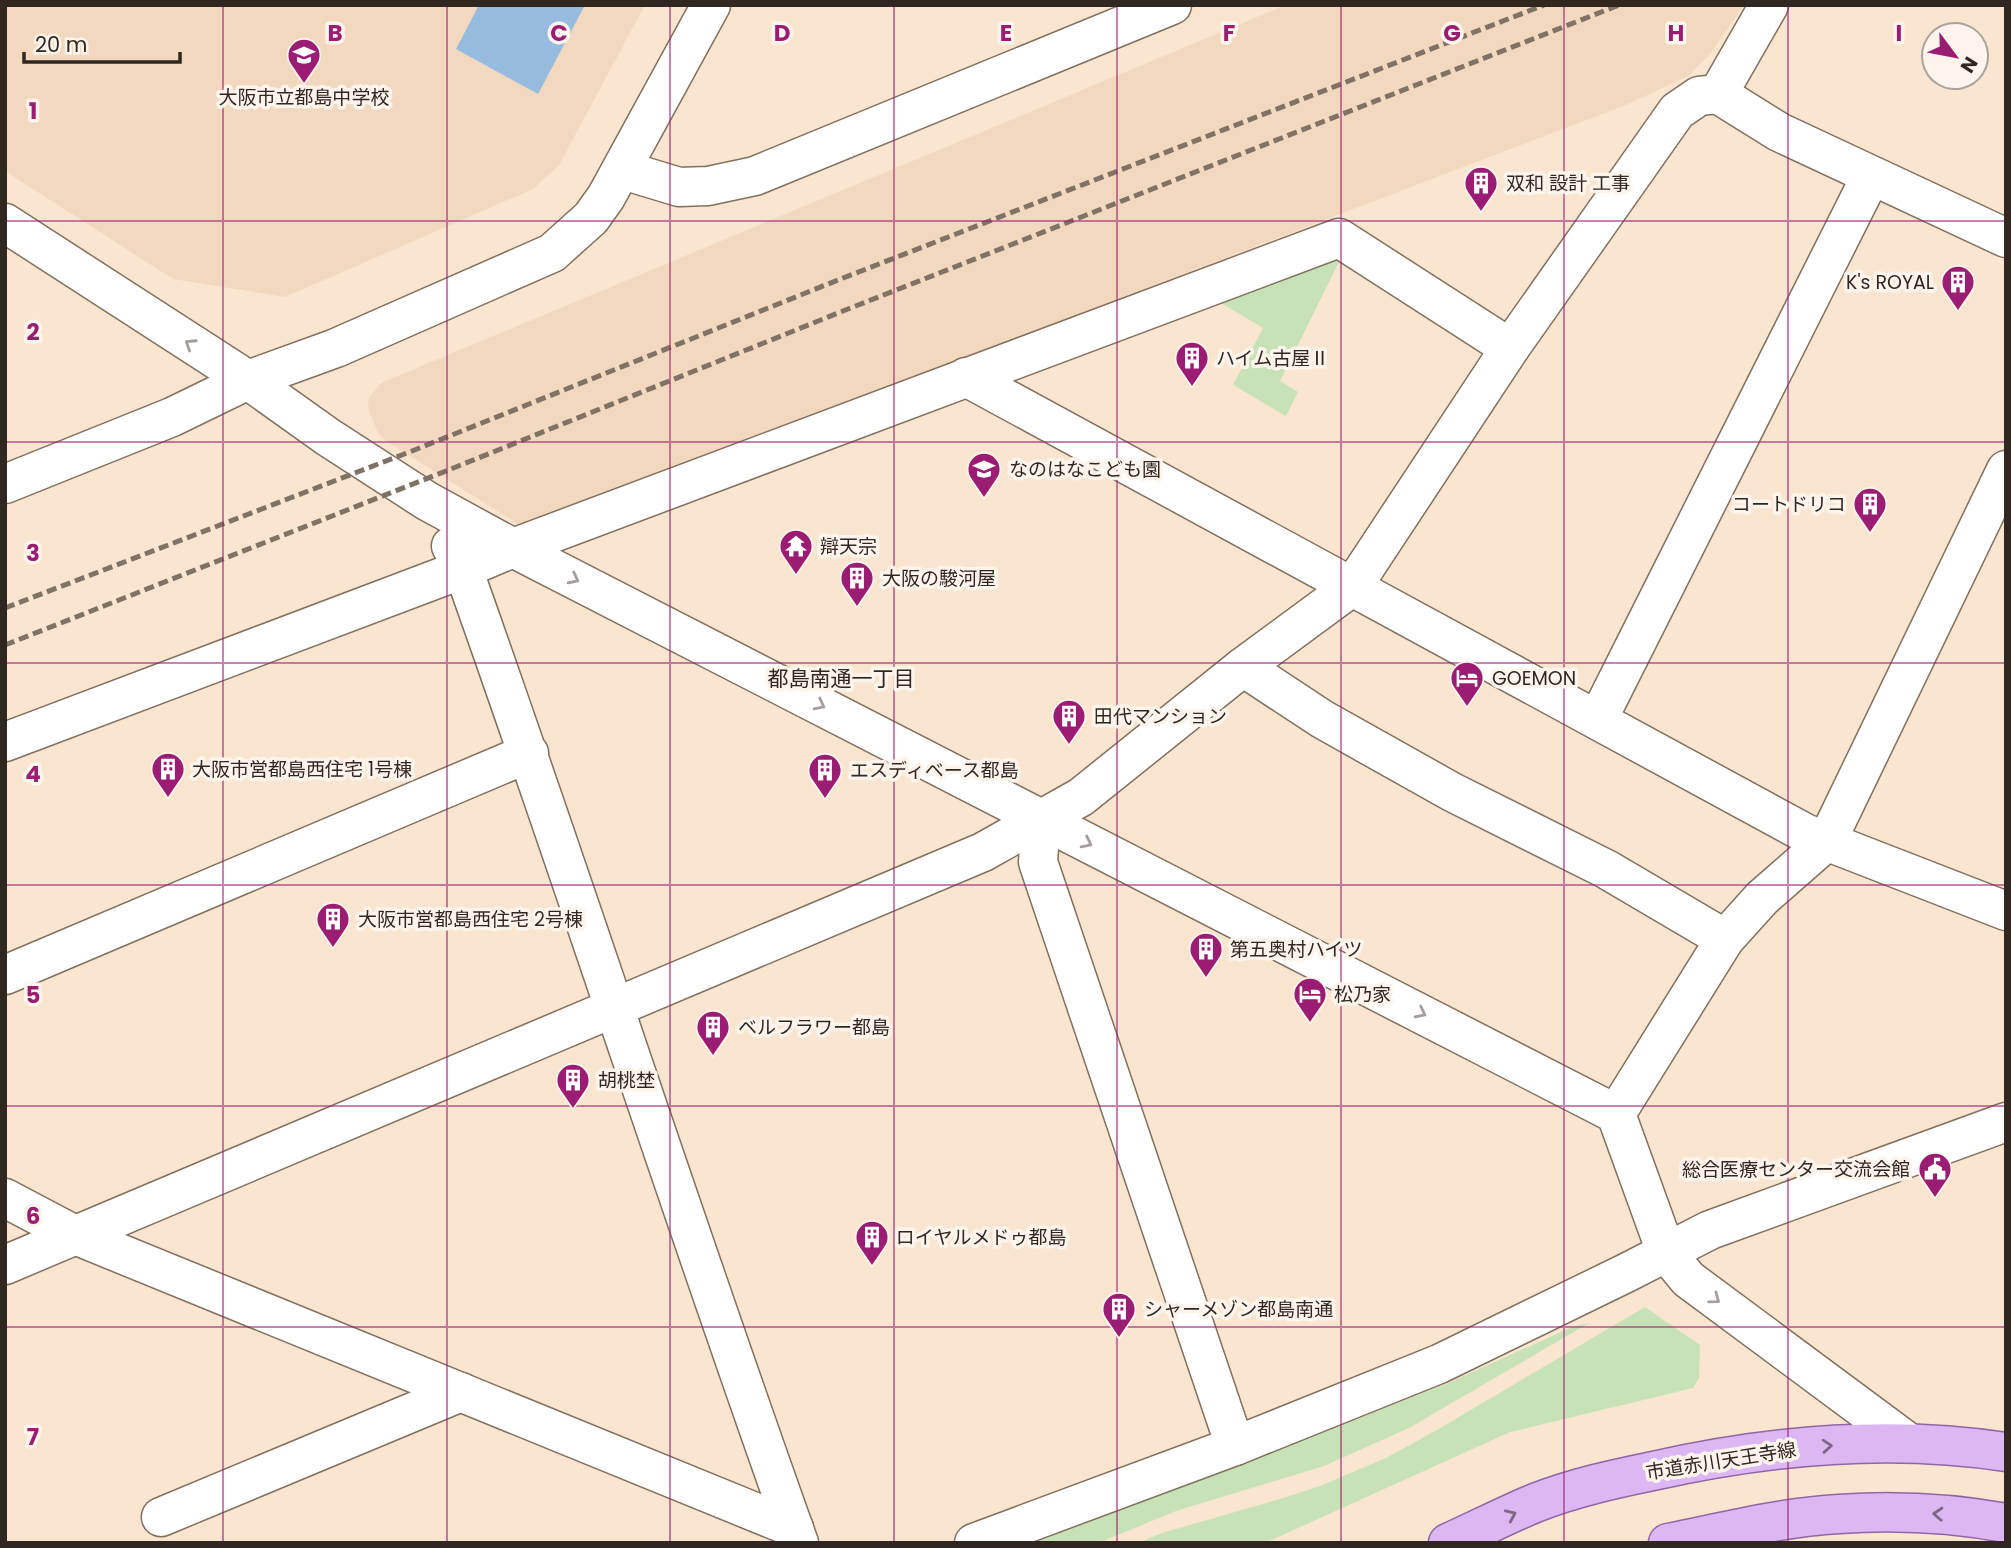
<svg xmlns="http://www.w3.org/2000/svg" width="2011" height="1548" viewBox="0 0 2011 1548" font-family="Poppins,'Noto Sans JP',sans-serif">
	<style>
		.built { fill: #f2d8be }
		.green { fill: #c8e2b7 }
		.water { fill: #96bbdf }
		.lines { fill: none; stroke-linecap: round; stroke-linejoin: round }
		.street-casing { stroke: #82705e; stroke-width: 41 }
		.secondary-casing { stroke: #82705e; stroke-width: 41 }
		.primary-casing { stroke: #9166a5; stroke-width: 41 }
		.street { stroke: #fff; stroke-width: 38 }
		.secondary { stroke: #fff; stroke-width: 38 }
		.primary { stroke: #dcb7f4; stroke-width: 38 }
		.rail { stroke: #807366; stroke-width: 5; stroke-dasharray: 10 5; stroke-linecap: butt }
		.oneway { stroke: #a29e9b }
		.oneway2 { stroke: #7d687f }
		.grid { fill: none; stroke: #9b1d73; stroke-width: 2; stroke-opacity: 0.55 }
		.labels { text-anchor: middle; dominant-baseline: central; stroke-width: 7; stroke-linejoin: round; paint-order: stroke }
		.poi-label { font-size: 19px; fill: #302820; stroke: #fdf5ec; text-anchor: start }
		.street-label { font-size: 19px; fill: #302820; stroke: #fdf5ec }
		.neighbourhood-label { font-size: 21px; fill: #302820; stroke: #fdf5ec }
		.grid-label { font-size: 23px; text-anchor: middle; font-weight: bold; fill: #9b1d73; stroke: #fdf5ec; stroke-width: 7; stroke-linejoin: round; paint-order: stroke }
	</style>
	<rect width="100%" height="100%" fill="#fae5d0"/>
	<!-- built -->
	<g class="built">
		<path d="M5,5H645L559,165L533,189L285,297L173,279L5,171Z"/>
		<path d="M1286,5H1744L1710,54L1688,76L1626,105L521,526L383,439L377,431L368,408L369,398L381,383Z"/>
	</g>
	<!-- green -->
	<g class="green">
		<path d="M1343,254L1280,381L1298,392L1286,416L1233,385L1263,328L1216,300Z"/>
		<path d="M1645,1307L1700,1345L1699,1378L1693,1388L1510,1432L1265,1543H1138L1162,1533L1280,1499L1320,1486L1386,1458L1437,1430Z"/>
		<path d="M1589,1323L1409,1428L1324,1466L1176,1511L1098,1543H1024L1327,1431L1448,1383L1572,1327Z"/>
	</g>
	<!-- water -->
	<path class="water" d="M479,5H585L538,94L456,49Z"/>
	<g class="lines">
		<defs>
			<g id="street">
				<path d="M5,223L248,380L328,437L427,501L513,548L1616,1114L1666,1252L1688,1279L1909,1443"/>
				<path d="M966,377L1805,833L2006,911"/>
				<path d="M451,546L463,569C578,892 683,1220 799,1543"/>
				<path d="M1243,667L1322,719L1452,792L1606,869L1725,939"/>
				<path d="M1598,719L1871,176"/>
				<path d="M5,742L463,569L513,548L1339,238L1510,348"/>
				<path d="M1041,819L1038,862L1235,1446"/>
				<path d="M5,975L529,753"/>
				<path d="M1616,1114L1725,939L1762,898L1827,841L2006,470"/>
				<path d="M5,1198L75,1235L794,1528"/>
				<path d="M5,1265L983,852L1081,797L1243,667L1353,586L1510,348L1677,111L1699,96L1718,94L1769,5"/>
				<path d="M161,1517L461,1392"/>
				<path d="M974,1543L1235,1446L1439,1364L1626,1273L1710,1230L2006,1122"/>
			</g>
			<g id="secondary">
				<path d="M1718,94L1779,132L2006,238"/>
				<path d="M623,170L679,187L708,186L755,176L1172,5"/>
				<path d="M5,484L172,417L248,380L336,348L552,253L591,218L606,197L711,5"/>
			</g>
			<g id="primary">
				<path d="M1448,1543C1477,1530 1506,1515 1535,1503C1573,1488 1614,1479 1653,1471C1769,1445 1888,1434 2006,1452"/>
				<path d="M1668,1543C1723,1532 1783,1517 1839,1514C1895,1510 1951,1513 2006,1523"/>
			</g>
		</defs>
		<!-- street casing -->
		<use href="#street" class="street-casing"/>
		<!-- secondary casing -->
		<use href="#secondary" class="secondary-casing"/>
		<!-- primary casing -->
		<use href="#primary" class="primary-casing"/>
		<!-- street -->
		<use href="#street" class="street"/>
		<!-- secondary -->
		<use href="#secondary" class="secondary"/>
		<!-- primary -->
		<use href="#primary" class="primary"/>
		<!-- rail -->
		<g class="rail">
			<path d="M5,608L412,451L838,280L1544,5"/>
			<path d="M5,645L446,471L848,309L1619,5"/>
		</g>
	</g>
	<!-- one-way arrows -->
	<defs><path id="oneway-chevron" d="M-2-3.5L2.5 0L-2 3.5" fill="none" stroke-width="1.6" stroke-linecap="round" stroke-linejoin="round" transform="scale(1.75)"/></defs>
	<g class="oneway">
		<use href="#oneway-chevron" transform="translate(190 344) rotate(-147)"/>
		<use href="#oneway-chevron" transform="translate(574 579) rotate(27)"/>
		<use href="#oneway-chevron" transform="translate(820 705) rotate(27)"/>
		<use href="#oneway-chevron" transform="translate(1087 843) rotate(27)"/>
		<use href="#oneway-chevron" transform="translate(1421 1013) rotate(27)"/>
		<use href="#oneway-chevron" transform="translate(1715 1299) rotate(37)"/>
	</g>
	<g class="oneway2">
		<use href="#oneway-chevron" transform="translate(1827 1446) rotate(-4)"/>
		<use href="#oneway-chevron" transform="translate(1938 1514) rotate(-177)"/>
		<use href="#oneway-chevron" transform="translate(1511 1515) rotate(-24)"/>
	</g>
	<!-- grid -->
	<path class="grid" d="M223,5V1543M447,5V1543M670,5V1543M894,5V1543M1117,5V1543M1341,5V1543M1564,5V1543M1788,5V1543M5,221H2006M5,442H2006M5,663H2006M5,885H2006M5,1106H2006M5,1327H2006"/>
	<!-- icons -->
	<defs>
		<symbol id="school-pin" viewBox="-11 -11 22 30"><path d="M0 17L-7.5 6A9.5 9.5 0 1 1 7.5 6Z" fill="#9b1d73" stroke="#fdf5ec"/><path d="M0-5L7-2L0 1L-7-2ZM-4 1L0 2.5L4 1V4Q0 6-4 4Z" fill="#fff"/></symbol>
		<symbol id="building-pin" viewBox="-11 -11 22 30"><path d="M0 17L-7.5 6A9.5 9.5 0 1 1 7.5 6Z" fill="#9b1d73" stroke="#fdf5ec"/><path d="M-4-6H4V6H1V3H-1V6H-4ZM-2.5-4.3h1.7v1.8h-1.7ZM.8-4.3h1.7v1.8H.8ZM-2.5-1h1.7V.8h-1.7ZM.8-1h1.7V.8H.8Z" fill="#fff"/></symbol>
		<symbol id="temple-pin" viewBox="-11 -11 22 30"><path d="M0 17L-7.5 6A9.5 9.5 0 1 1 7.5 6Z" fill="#9b1d73" stroke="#fdf5ec"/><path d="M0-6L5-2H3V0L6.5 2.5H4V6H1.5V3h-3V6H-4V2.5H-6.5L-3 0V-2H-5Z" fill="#fff"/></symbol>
		<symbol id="hotel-pin" viewBox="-11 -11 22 30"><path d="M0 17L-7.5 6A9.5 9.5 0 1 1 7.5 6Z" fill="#9b1d73" stroke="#fdf5ec"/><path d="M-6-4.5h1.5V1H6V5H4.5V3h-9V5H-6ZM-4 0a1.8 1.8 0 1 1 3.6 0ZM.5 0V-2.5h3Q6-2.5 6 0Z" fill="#fff"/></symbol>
		<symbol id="civic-pin" viewBox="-11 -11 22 30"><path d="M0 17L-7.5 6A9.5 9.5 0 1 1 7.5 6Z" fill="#9b1d73" stroke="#fdf5ec"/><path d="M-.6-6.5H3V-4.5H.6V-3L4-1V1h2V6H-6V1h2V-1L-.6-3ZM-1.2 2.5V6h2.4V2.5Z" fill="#fff"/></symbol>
	</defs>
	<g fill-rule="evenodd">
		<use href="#school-pin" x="285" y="36" width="38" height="52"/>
		<use href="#building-pin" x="1462" y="164" width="38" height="52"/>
		<use href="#building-pin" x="1939" y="263" width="38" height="52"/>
		<use href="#building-pin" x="1173" y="339" width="38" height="52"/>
		<use href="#school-pin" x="965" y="450" width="38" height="52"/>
		<use href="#building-pin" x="1851" y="485" width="38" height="52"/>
		<use href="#temple-pin" x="777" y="527" width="38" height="52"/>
		<use href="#building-pin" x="838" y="559" width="38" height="52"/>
		<use href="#hotel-pin" x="1448" y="659" width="38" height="52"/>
		<use href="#building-pin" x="1050" y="697" width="38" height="52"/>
		<use href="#building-pin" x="149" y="750" width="38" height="52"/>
		<use href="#building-pin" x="806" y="751" width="38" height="52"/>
		<use href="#building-pin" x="314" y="900" width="38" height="52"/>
		<use href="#building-pin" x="1187" y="930" width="38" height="52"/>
		<use href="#hotel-pin" x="1291" y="975" width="38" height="52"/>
		<use href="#building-pin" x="694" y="1008" width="38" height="52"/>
		<use href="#building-pin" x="554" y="1061" width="38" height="52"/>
		<use href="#civic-pin" x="1916" y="1150" width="38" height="52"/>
		<use href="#building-pin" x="853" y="1218" width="38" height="52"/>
		<use href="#building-pin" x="1100" y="1290" width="38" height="52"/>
	</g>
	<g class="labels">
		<!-- poi labels -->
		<g class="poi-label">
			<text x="304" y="97" text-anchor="middle">大阪市立都島中学校</text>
			<text x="1506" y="183">双和 設計 工事</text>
			<text x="1934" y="282" text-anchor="end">K's ROYAL</text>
			<text x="1216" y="358">ハイム古屋Ⅱ</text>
			<text x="1009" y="469">なのはなこども園</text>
			<text x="1846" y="504" text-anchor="end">コートドリコ</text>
			<text x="820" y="546">辯天宗</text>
			<text x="882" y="578">大阪の駿河屋</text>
			<text x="1492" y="678">GOEMON</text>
			<text x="1094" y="716">田代マンション</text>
			<text x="192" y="769">大阪市営都島西住宅 1号棟</text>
			<text x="850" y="770">エスディベース都島</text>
			<text x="358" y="919">大阪市営都島西住宅 2号棟</text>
			<text x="1230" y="949">第五奥村ハイツ</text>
			<text x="1334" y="994">松乃家</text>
			<text x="738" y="1027">ベルフラワー都島</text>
			<text x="598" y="1080">胡桃埜</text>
			<text x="1910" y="1169" text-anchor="end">総合医療センター交流会館</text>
			<text x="896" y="1237">ロイヤルメドゥ都島</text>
			<text x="1144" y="1309">シャーメゾン都島南通</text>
		</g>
		<!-- street labels -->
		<g class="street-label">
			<text transform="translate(1721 1461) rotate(-9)">市道赤川天王寺線</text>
		</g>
		<!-- neighbourhood labels -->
		<g class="neighbourhood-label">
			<text x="841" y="678">都島南通一丁目</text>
		</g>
	</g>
	<g class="grid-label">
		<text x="335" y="41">B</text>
		<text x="559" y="41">C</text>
		<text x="782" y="41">D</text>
		<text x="1006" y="41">E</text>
		<text x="1229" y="41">F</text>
		<text x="1452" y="41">G</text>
		<text x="1676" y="41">H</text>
		<text x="1899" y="41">I</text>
		<text x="33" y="119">1</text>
		<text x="33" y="340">2</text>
		<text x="33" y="561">3</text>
		<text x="33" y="782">4</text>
		<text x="33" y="1003">5</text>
		<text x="33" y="1224">6</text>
		<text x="33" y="1445">7</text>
	</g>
	<!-- border -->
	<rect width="2011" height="1548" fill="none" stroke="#302820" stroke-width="14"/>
	<!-- north arrow -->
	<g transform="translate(1955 56) rotate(122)"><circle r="33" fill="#fdf5ec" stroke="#aba39a" stroke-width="2"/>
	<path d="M0-5L12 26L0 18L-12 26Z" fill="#9b1d73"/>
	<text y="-10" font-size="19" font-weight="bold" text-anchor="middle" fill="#302820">N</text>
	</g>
	<!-- scale -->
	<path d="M24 52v10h156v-10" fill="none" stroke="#302820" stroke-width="3.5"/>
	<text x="35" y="52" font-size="21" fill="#302820" stroke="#fdf5ec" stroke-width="5" paint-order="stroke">20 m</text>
</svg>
